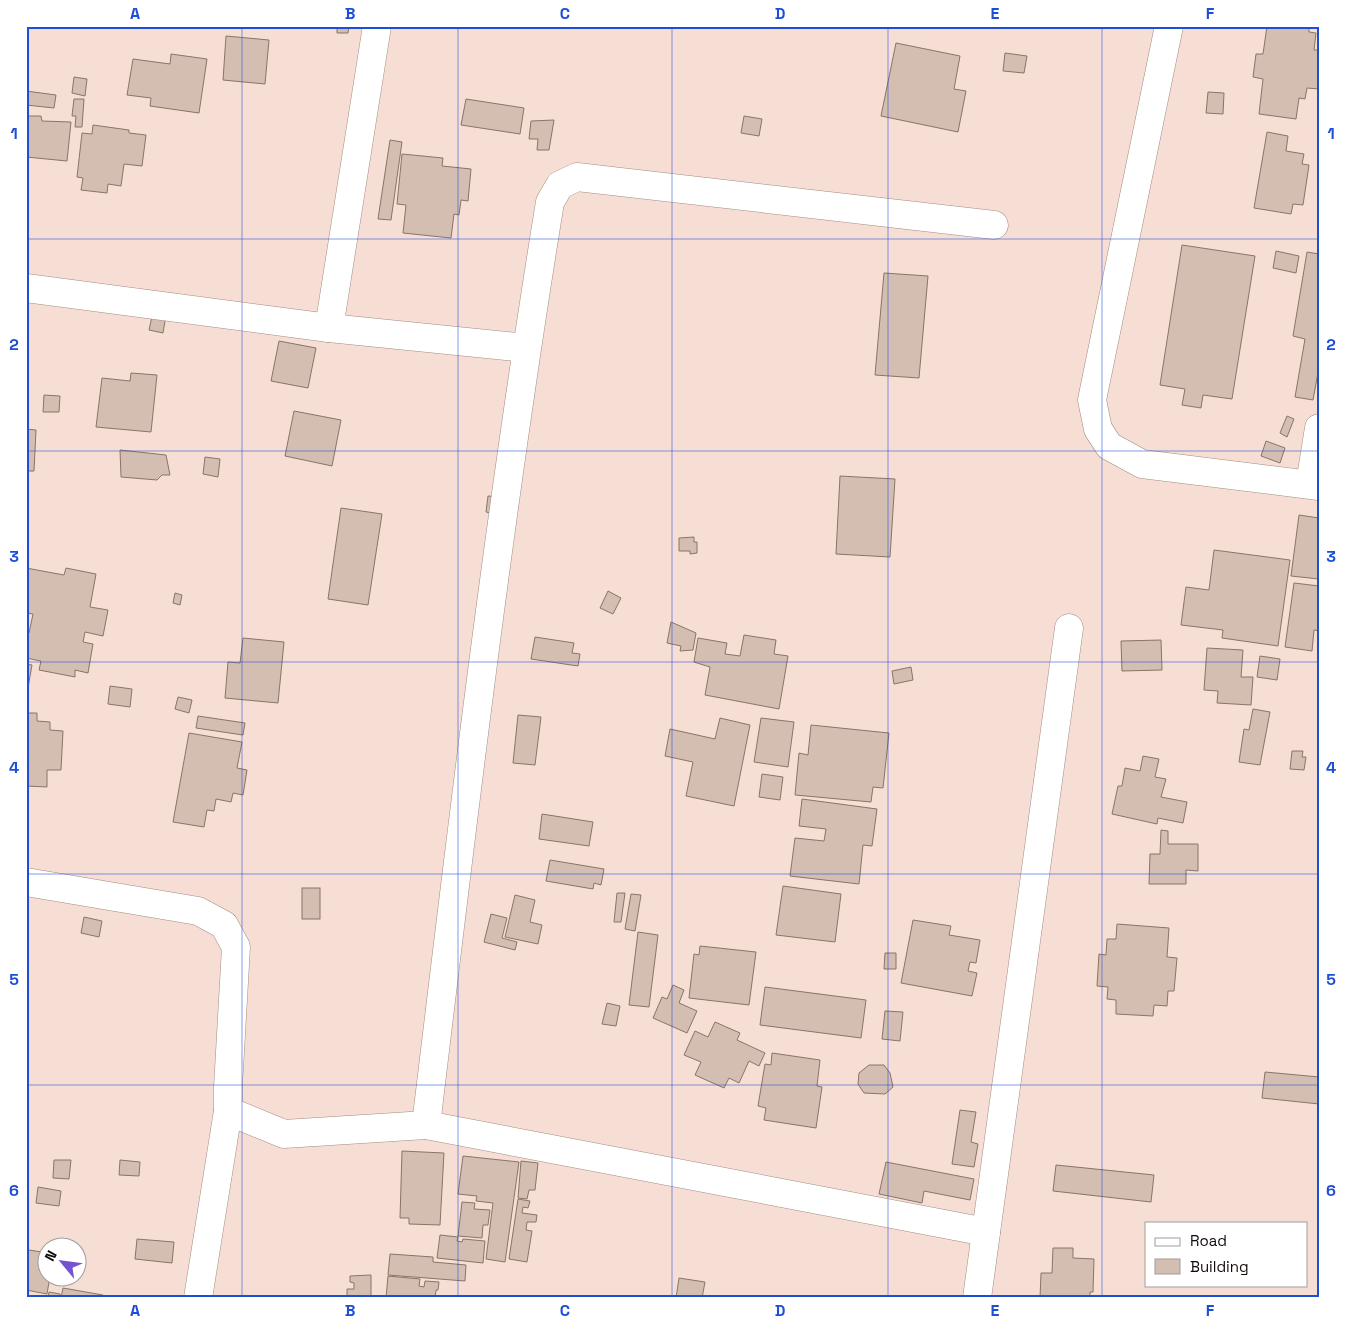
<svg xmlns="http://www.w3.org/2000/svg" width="1345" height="1324" viewBox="0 0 1345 1324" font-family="'Space Grotesk',sans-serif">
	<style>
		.building { fill: #d3beb1; stroke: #887568 }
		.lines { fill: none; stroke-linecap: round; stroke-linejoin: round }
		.street-casing { stroke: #a38c83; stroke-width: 29 }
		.street { stroke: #fff; stroke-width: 28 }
		.grid { fill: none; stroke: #1d4ed8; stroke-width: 1; stroke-opacity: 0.55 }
		.neatline { fill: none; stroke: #1d4ed8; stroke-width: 2 }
		.grid-label { font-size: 16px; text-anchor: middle; font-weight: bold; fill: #1d4ed8 }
	</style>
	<rect width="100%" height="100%" fill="#f7ded4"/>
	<!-- building -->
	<g class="building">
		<path d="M337,26H349L348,33H337Z"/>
		<path d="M1267,26H1309V32L1316,33L1314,50H1319V89L1307,88L1305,99L1299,98L1296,119L1259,114L1263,79L1253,77L1256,54H1263Z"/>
		<path d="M226,36L269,40L265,84L223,80Z"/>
		<path d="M896,43L960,56L954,89L966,91L958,132L881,116Z"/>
		<path d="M1005,53L1027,56L1024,73L1003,71Z"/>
		<path d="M171,54L207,59L199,113L150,106L151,98L127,95L133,59L170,64Z"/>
		<path d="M74,77L87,79L85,96L72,93Z"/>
		<path d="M26,91L56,95L54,108L26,105Z"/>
		<path d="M1208,92L1224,93L1223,114L1206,113Z"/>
		<path d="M74,99H84L82,127H75L76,116H72Z"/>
		<path d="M466,99L524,108L520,134L461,125Z"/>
		<path d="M26,116H41L42,121L71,122L67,161L26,157Z"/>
		<path d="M744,116L762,119L759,136L741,133Z"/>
		<path d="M554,120L549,150H537L538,139H529L531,121Z"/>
		<path d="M93,125L129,130V133L146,135L142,166L124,164L121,186L108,184L107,193L81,190L83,178L77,177L82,133L92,134Z"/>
		<path d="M1267,132L1288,136L1286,151L1304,154L1302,164L1309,165L1303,205L1293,204L1291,214L1254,208Z"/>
		<path d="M390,140L402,142L391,220L378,219Z"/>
		<path d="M402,154L443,158L442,166L471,169L468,201L461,200L459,215L454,214L451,238L403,233L406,205L397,204Z"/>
		<path d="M1182,245L1255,256L1232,399L1203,395L1201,408L1182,405L1185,389L1160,385Z"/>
		<path d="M1276,251L1299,256L1296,273L1273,268Z"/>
		<path d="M1307,252L1319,254V367L1313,400L1295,397L1305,339L1293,336Z"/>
		<path d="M884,273L928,276L919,378L875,375Z"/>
		<path d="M153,312L166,315L163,333L149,330Z"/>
		<path d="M279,341L316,348L308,388L271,381Z"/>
		<path d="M131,373L157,375L151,432L96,427L102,378L130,381Z"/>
		<path d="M44,395L60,396L59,412H43Z"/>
		<path d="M294,411L341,420L332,466L285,456Z"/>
		<path d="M1287,416L1294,419L1287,437L1280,433Z"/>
		<path d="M26,429L36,430L34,471H26Z"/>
		<path d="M1266,441L1285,448L1280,463L1261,456Z"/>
		<path d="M120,450L166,455L170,475H162L157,480L121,477Z"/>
		<path d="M205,457L220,459L218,477L203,474Z"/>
		<path d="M840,476L895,479L890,557L836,554Z"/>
		<path d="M488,496L499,497L497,514L486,512Z"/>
		<path d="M341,508L382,514L368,605L328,599Z"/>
		<path d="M1299,515L1319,518V579L1291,576Z"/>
		<path d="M694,537V542H697V553L690,554V551H679V538Z"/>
		<path d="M1214,550L1290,560L1278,646L1222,638L1223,630L1181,625L1186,587L1209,590Z"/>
		<path d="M26,568L64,575L66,568L96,574L90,607L108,610L103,636L85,632L83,642L93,644L88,673L75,670V677L39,670L41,661L26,658V632L29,633L33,614L26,613Z"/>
		<path d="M1294,583L1319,586V631L1314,630L1312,651L1285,647Z"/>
		<path d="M608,591L621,598L613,614L600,608Z"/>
		<path d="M175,593L182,595L180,605L173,603Z"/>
		<path d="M671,622L696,633L693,650L680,651L681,646L667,643Z"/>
		<path d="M744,635L776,640L774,654L788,656L779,709L705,695L710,667L694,662L698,638L727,643L725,654L740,656Z"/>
		<path d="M535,637L574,643L572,653L580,654L578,666L531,659Z"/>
		<path d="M243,638L284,642L278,703L225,698L228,662L240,663Z"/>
		<path d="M1161,640L1162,670L1122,671L1121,641Z"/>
		<path d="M1207,648L1243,650L1241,677H1253L1251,705L1217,703L1218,691L1204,690Z"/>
		<path d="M1260,656L1280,659L1277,680L1257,677Z"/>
		<path d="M26,664L32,665L28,688H26Z"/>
		<path d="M911,667L913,680L894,684L892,671Z"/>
		<path d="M110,686L132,689L130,707L108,704Z"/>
		<path d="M178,697L192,700L189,713L175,709Z"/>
		<path d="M1253,709L1270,712L1260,765L1239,762L1244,729L1249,730Z"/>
		<path d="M26,713H37V721L50,722V730L63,731L61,770H47V787L26,786Z"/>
		<path d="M518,715L541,717L535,765L513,763Z"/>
		<path d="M198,716L245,723L243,735L196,728Z"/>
		<path d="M720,718L750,725L734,806L686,796L693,762L665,756L670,729L715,739Z"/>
		<path d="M761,718L794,722L788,767L754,762Z"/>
		<path d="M811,725L889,733L883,788L873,787L871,802L795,795L799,753L808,755Z"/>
		<path d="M189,733L242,742L237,768L247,770L243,795L233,793L231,802L216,799L214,811L207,810L204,827L173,822Z"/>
		<path d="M1292,751H1303L1302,757H1306L1304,770L1290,769Z"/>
		<path d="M1143,756L1159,759L1155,777L1166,779L1161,797L1187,802L1183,823L1158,818L1157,824L1112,814L1118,786H1122L1125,768L1140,771Z"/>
		<path d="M762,774L783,777L780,800L759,797Z"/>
		<path d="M802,799L877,809L872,846L863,845L859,884L790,876L795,838L824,841L826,829L799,826Z"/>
		<path d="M542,814L593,822L589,846L539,839Z"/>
		<path d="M1161,830L1168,831V844H1198V871L1186,870V884H1149L1150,854H1160Z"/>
		<path d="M550,860L604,869L601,885L594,883L593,889L546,881Z"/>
		<path d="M783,886L841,894L835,942L776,935Z"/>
		<rect x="302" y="888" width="18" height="31"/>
		<path d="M617,893H625L621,922H614Z"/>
		<path d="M631,894L641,895L635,931L625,929Z"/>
		<path d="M515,895L535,900L530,922L542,925L538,944L505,937Z"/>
		<path d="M491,914L507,918L502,938L517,942L515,950L484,942Z"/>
		<path d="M84,917L102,921L99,937L81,933Z"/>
		<path d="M913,920L951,926L949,935L980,940L976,963L970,962L968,971L977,973L972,996L901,983Z"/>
		<path d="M1117,924L1169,928L1167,957L1177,958L1174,991H1168L1167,1006L1154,1005L1153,1016L1116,1014V1000L1107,999L1108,987L1097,986L1099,954L1106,955L1107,939H1116Z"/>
		<path d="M638,932L658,935L649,1007L629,1005Z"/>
		<path d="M700,946L756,952L749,1005L689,998L694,954L699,955Z"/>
		<path d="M885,953H896V969H884Z"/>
		<path d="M673,985L684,990L679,1003L697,1011L687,1033L653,1018L662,997L667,999Z"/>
		<path d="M765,987L866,1000L861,1038L760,1025Z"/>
		<path d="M607,1003L620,1006L616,1026L602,1024Z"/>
		<path d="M885,1011L903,1012L900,1041L882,1039Z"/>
		<path d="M715,1022L740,1033L737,1040L765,1053L759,1066L749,1061L739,1083L729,1078L724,1088L695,1075L701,1062L684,1055L695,1031L708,1037Z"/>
		<path d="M772,1053L820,1060L817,1086L822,1087L816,1128L764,1120L766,1108L758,1106L765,1064L771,1065Z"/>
		<path d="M869,1065H884L890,1073L893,1087L885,1094L864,1093L858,1084L859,1073Z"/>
		<path d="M1265,1072L1319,1077V1104L1262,1098Z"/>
		<path d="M960,1110L976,1112L971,1142L978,1144L974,1167L952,1164Z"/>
		<path d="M402,1151L444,1153L440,1225L409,1224V1218H400Z"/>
		<path d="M463,1156L519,1162L505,1262L486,1259L493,1203L476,1201L477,1196L458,1194Z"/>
		<path d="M54,1160H71L69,1179L53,1178Z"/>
		<path d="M120,1160L140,1162L139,1176L119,1175Z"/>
		<path d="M521,1161L538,1163L535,1190H529L527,1199L518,1198Z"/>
		<path d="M886,1162L974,1179L970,1200L924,1191L922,1203L879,1194Z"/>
		<path d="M1056,1165L1154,1175L1151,1202L1053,1191Z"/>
		<path d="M38,1187L61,1191L59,1206L36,1203Z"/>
		<path d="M518,1199L530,1201L528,1208L523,1207L522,1213L537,1215L536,1222H527L526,1230L532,1231L527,1262L509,1259Z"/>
		<path d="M462,1202L475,1203L474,1209L490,1210L488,1225H483L482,1238L458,1236Z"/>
		<path d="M440,1235L458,1237L457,1241L462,1242L463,1239L485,1241L483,1263L437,1258Z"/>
		<path d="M137,1239L174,1242L172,1263L135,1259Z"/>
		<path d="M1053,1248H1073V1258L1094,1259L1093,1292H1090V1298H1040L1041,1273H1052Z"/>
		<path d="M29,1250L48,1253V1276H50L47,1294L26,1290V1259Z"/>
		<path d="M390,1254L433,1257V1262L466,1265L465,1281L388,1275Z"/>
		<path d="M371,1275V1296H347V1289H354V1283L350,1282V1276Z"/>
		<path d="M388,1276L420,1279L419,1286L424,1287L425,1281L439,1282L438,1290H436L435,1298H386Z"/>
		<path d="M679,1278L705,1282L702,1298H676Z"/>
		<path d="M63,1288L103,1295L102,1298H61Z"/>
		<path d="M49,1292L60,1294V1298H48Z"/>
	</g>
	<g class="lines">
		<defs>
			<g id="street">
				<path d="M1169,26L1092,400L1098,429L1109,446L1142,464L1319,486"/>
				<path d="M26,288L329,328L526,348"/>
				<path d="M329,328L377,26"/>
				<path d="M1310,484L1319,428"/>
				<path d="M26,882L198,911L224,925L236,947L228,1087V1111L284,1134L426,1125"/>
				<path d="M986,1232L426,1125C463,817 500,508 550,202L560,185L577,177L994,225"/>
				<path d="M198,1298L228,1111"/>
				<path d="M977,1298L1069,628"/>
			</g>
		</defs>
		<!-- street casing -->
		<use href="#street" class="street-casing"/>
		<!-- street -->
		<use href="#street" class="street"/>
	</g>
	<!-- grid -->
	<path class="grid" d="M242,26V1298M458,26V1298M672,26V1298M888,26V1298M1102,26V1298M26,239H1319M26,451H1319M26,662H1319M26,874H1319M26,1085H1319"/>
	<!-- border -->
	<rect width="1345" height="1324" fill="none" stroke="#ffffff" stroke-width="55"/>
	<!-- legend -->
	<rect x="1145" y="1222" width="162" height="65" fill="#ffffff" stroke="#a19d9c"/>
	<rect x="1155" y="1238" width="25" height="8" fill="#ffffff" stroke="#a19d9c"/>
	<text x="1190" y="1246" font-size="15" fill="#130b08">Road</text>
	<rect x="1155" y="1259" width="25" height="15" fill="#d3beb1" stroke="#a19d9c"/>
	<text x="1190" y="1272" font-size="15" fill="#130b08">Building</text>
	<!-- north arrow -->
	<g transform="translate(62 1262) rotate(299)"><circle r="24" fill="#ffffff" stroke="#a19d9c"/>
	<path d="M0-4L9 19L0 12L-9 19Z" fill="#7454ce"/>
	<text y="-8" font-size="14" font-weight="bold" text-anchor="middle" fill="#130b08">N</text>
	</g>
	<rect x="28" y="28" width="1290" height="1268" class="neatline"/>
	<g class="grid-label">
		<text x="135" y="19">A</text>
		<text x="350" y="19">B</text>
		<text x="565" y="19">C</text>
		<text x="780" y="19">D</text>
		<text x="995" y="19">E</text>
		<text x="1210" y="19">F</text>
		<text x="14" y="139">1</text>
		<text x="1331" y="139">1</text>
		<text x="14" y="350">2</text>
		<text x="1331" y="350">2</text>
		<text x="14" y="562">3</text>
		<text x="1331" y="562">3</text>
		<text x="14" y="773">4</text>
		<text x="1331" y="773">4</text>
		<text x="14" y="985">5</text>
		<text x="1331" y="985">5</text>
		<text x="14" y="1196">6</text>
		<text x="1331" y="1196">6</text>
		<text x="135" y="1316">A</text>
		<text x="350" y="1316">B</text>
		<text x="565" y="1316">C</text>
		<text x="780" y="1316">D</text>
		<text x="995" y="1316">E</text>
		<text x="1210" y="1316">F</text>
	</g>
</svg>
